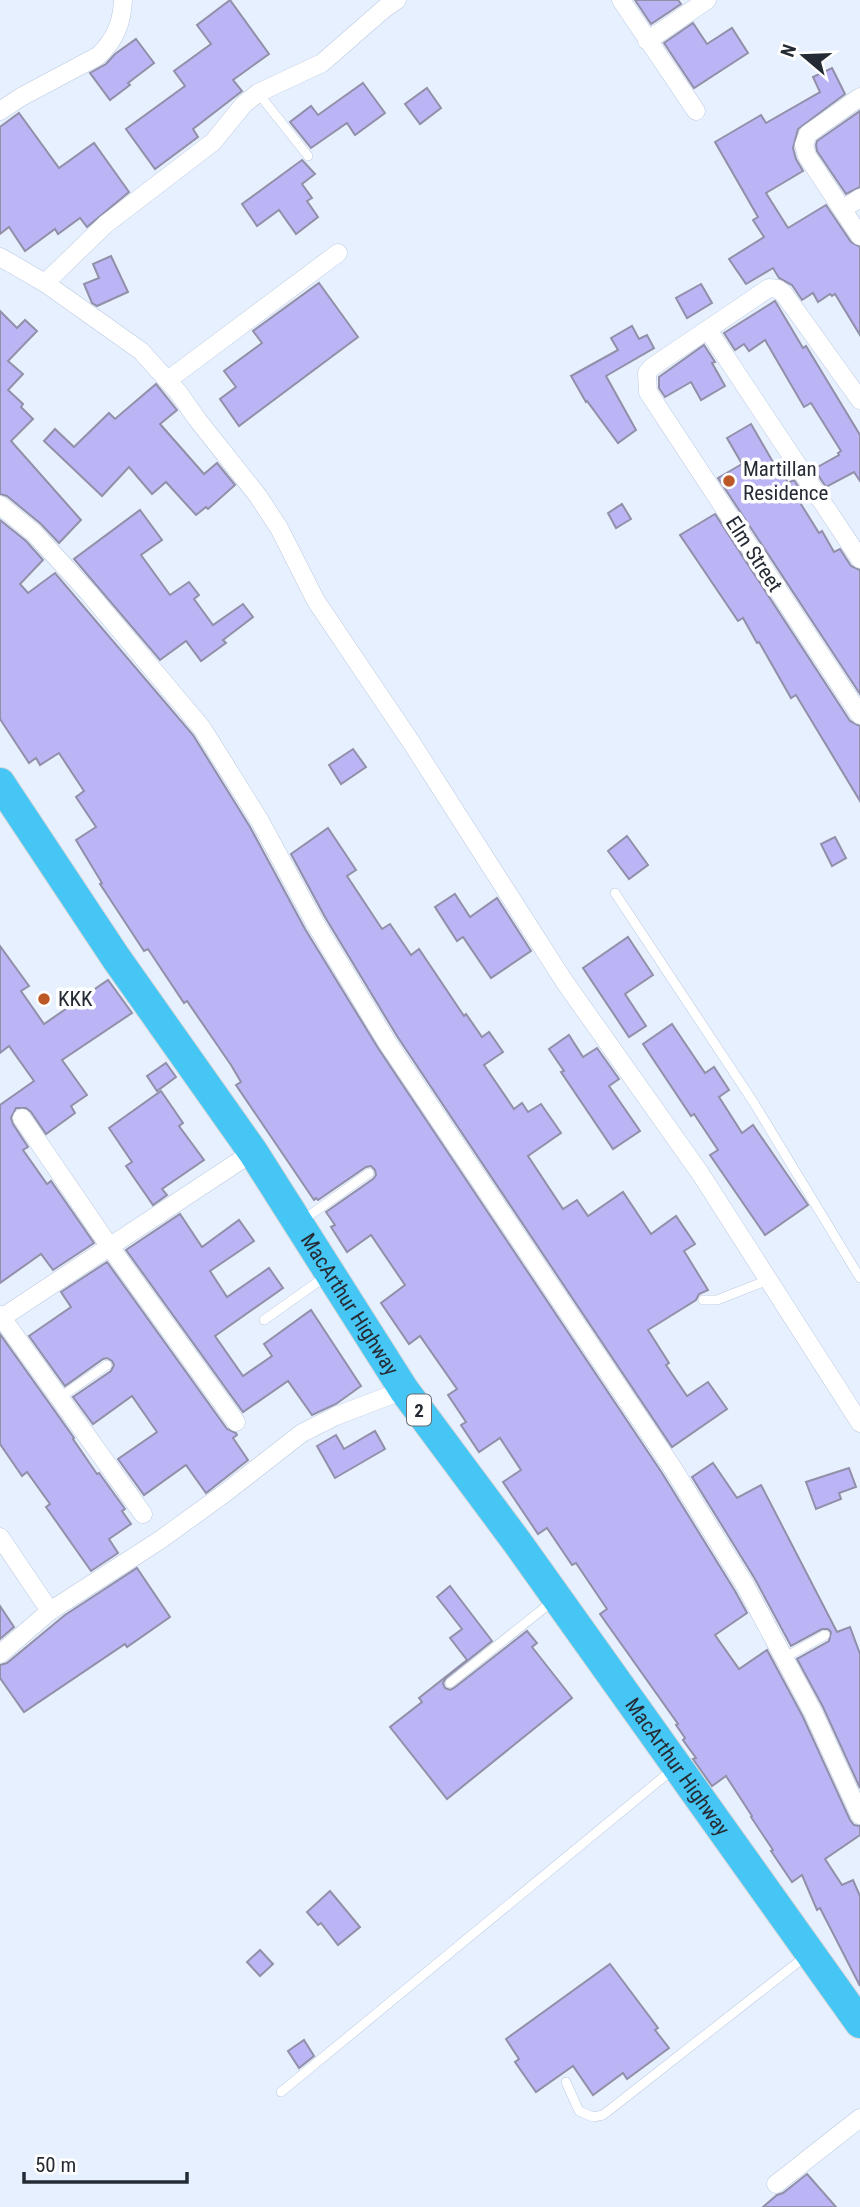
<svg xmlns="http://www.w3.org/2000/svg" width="860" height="2207" viewBox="0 0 860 2207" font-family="'Roboto Condensed',sans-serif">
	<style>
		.building { fill: #bbb5f5; stroke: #9290a9; stroke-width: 2 }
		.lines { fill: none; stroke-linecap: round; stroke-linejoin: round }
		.service-casing { stroke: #bac9e1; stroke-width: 10 }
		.minor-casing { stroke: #bac9e1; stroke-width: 19 }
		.trunk-casing { stroke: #d3d5d6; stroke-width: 32 }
		.service { stroke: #fff; stroke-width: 9 }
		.minor { stroke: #fff; stroke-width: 18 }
		.trunk { stroke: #46c6f4; stroke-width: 30 }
		.poi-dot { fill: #bc5726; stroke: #fff; stroke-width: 2.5 }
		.labels { text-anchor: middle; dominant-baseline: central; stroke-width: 7; stroke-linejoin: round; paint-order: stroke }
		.shield { fill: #fff; stroke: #666b71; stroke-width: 2 }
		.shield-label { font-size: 19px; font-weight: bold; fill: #252b34 }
		.poi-label { font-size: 21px; fill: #252b34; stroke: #fff; text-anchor: start }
		.street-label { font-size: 21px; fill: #252b34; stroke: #fff }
	</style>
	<rect width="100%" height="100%" fill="#e7f0ff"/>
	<!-- building -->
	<g class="building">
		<path d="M230,0L269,54L233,80L242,91L193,129L198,137L155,169L126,129L185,86L174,71L211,44L197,25Z"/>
		<path d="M635,0H678L681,4L651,24Z"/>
		<path d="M693,23L707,44L732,28L748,53L694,88L664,43Z"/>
		<path d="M136,39L154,63L128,83L130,85L110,100L90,73L106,64L115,54Z"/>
		<path d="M832,68L845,94L798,129L793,148L796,159L803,171L766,193L788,228L826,205L851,242L860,247V335L835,294L832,296L830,294L818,302L813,293L802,300L792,285L779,278L773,268L746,284L729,259L764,237L753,220L758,217L715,142L761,115L766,123L820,92L813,77Z"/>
		<path d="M363,83L385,113L355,135L347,123L311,148L290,122L311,106L318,115Z"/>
		<path d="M427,88L441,108L420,124L405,104Z"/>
		<path d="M860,111V187L846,194L817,151L816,145L817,141Z"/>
		<path d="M19,113L59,168L94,143L129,192L87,227L80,218L58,234L55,229L25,251L9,227L0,234V127Z"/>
		<path d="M302,160L315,174L302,184L312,198L307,201L318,217L296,234L279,210L257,226L242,204Z"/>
		<path d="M111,256L128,292L97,306L92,303L84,284L99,278L93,264Z"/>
		<path d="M319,283L358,337L239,426L220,399L236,387L224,371L262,343L253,331Z"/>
		<path d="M701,284L712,303L687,318L676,298Z"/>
		<path d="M775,301L803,348L806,346L860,435V481L854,472L826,487L814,469L839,455L838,453L841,451L811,403L804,407L765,340L749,351L744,344L735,350L724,333Z"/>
		<path d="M0,311L17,328L25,320L37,331L8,361L23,374L8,390L23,404L21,407L33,419L11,441L81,520L59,543L41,524L7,496L0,494Z"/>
		<path d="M632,326L639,339L647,335L654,348L606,376L636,430L618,443L587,401L586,402L571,376L618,350L611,338Z"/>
		<path d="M704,345L715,362L712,363L725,386L701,400L691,382L665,397L659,388V377Z"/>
		<path d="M156,384L177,410L160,424L204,474L217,463L235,485L208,509L206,507L196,515L166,482L152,494L129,467L102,496L44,441L55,429L74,447L109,413L115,419Z"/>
		<path d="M751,424L777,469L780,468L788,483L794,480L806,498L799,501L819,533L822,531L834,552L840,549L851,566L860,570V694L718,478L742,464L727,438Z"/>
		<path d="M622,504L631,519L616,528L608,513Z"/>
		<path d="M140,510L162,540L141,555L170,595L189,582L199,595L194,599L213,625L243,604L253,617L223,640L226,643L201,661L186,641L160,660L74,559Z"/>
		<path d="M715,514L850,721L860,726V801L796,695L791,698L759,642L757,643L743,618L738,621L680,535Z"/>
		<path d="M0,520L26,541L43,560L20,584L28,593L55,573L193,735L250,827L305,929L378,1048L662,1473L735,1591L747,1613L715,1635L739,1669L767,1650L803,1717L850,1820L854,1825L860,1826V1835L825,1859L842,1885L853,1880L860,1896V1986L820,1908L817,1910L802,1875L792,1882L771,1851L773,1850L751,1817L752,1816L726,1776L712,1786L693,1759L696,1758L683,1740L685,1738L676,1725L678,1724L600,1614L607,1609L576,1563L572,1565L547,1528L538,1534L503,1482L521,1470L500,1438L479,1452L461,1425L466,1422L448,1395L457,1389L420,1336L409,1344L381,1303L405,1285L371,1235L347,1252L331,1227L335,1225L326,1212L373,1179L376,1175L375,1170L371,1166L366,1167L318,1200L316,1198L314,1200L236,1085L241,1082L231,1065L187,1001L184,1003L148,949L144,951L100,884L102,883L76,840L96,827L76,797L84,791L59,753L40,765L36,758L29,763L0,719Z"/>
		<path d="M353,749L366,767L341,784L329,765Z"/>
		<path d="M328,828L356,870L347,876L382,929L390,924L411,955L419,949L464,1016L466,1014L482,1037L489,1032L503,1052L484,1065L514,1109L522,1103L528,1112L541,1104L561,1133L528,1156L563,1209L577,1200L588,1216L623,1192L651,1234L676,1216L695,1244L684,1251L708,1290L699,1294L696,1300L648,1330L669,1363L666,1365L687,1396L708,1382L727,1409L672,1447L397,1036L325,917L291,854Z"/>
		<path d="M627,836L648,865L629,879L608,851Z"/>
		<path d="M835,837L846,858L832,866L821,844Z"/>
		<path d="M455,894L470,917L497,898L531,951L491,978L463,937L457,941L435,907Z"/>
		<path d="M628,937L653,975L625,994L646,1026L629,1037L583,968Z"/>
		<path d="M0,946L29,986L21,991L44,1024L108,980L132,1013L62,1060L87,1095L71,1106L75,1113L46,1134L31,1112L26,1108H16L11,1118L13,1124L28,1147L23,1150L47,1184L51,1181L94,1243L53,1270L41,1254L0,1283V1105L34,1081L9,1046L0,1053Z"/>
		<path d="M672,1024L705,1073L714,1067L729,1090L719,1097L742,1133L753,1125L808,1205L765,1235L710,1155L718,1150L694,1114L691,1116L643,1044Z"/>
		<path d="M569,1035L583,1057L597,1048L619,1079L609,1086L640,1131L613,1149L561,1072L564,1071L549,1049Z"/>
		<path d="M166,1063L176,1077L157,1091L147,1076Z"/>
		<path d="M161,1091L183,1123L179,1126L204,1160L162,1189L167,1195L153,1205L126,1166L132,1162L109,1128Z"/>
		<path d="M180,1214L202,1247L239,1220L254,1241L210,1271L227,1297L269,1268L283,1288L215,1336L243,1376L272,1356L264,1344L311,1310L361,1386L336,1404L312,1415L288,1381L243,1412L126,1250Z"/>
		<path d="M107,1262L227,1429L236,1433L237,1435L233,1438L248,1460L206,1493L186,1465L144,1495L118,1459L157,1432L132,1396L93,1424L73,1397L111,1371L114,1365L112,1361L107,1358L103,1359L65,1386L29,1336L71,1307L61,1292Z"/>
		<path d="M0,1334L74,1438L73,1439L97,1474L99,1473L125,1509L122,1511L131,1524L109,1539L118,1553L91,1571L46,1507L50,1504L27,1472L22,1476L0,1444Z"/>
		<path d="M375,1431L385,1449L335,1478L317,1446L336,1435L344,1449Z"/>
		<path d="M713,1463L737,1498L761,1485L837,1632L850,1627L860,1654V1788L823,1707L797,1659L829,1641L831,1632L828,1629H822L791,1646L755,1579L692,1477Z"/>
		<path d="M849,1468L856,1487L839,1493L841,1499L816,1509L806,1482Z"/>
		<path d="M137,1568L170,1617L127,1647L125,1644L24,1712L0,1678V1665L7,1663L65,1615Z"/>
		<path d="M450,1586L492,1641L446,1678L443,1683L445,1688L450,1690L454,1688L527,1631L537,1643L532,1647L572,1698L447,1799L390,1727L422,1702L419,1698L467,1660L450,1638L462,1629L437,1597Z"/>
		<path d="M0,1606L14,1627L0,1639Z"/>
		<path d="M330,1891L360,1927L338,1945L321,1923L318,1925L307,1912Z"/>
		<path d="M260,1950L273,1964L260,1976L247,1962Z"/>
		<path d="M610,1964L658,2028L655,2030L669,2048L627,2079L623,2073L593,2095L573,2066L536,2092L515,2062L519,2059L506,2039Z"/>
		<path d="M304,2040L314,2056L299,2068L288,2051Z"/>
		<path d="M807,2174L836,2207H763L777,2195L783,2193Z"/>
	</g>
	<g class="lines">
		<defs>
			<g id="service">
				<path d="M258,93L308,156"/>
				<path d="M615,893L754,1103L860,1278"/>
				<path d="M303,1220L369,1173"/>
				<path d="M703,1300H717L768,1280"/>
				<path d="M264,1320L326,1276"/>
				<path d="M59,1398L107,1365"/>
				<path d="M784,1658L825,1635"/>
				<path d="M450,1683L553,1601"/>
				<path d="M566,2082L579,2111L593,2117L603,2115L806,1956"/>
				<path d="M281,2092L672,1770"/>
			</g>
			<g id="minor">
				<path d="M621,0L696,111"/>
				<path d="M647,41L707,0"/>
				<path d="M860,97L808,134L804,145L807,156L860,236"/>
				<path d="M0,111L21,97L98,56C115,40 122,23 123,0"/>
				<path d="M843,209L860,198"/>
				<path d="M0,257L45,283L106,224L213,142L244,104L258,93L322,63L385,8L397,0"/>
				<path d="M45,283L141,351L178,392L197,419L258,496L279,528L316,601L413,745L564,981L700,1173L860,1423"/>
				<path d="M708,330L860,559"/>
				<path d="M168,380L338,253"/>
				<path d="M860,400L784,294L778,289L769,288L652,367L647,373L648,392L860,715"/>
				<path d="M0,505L34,533L88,592L202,728L260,821L315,923L387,1042L672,1467L745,1585L813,1712L860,1815"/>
				<path d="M22,1118L110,1247L236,1422"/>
				<path d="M0,1315L143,1514"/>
				<path d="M0,1319L253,1152"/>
				<path d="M0,1537L50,1611L0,1654"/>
				<path d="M50,1611L160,1540L225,1493L302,1433L336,1416L404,1390"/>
				<path d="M776,2184L860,2118"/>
			</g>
			<g id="trunk">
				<path id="s1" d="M0,783L116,958L253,1152L404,1390L517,1542L860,2023"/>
			</g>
		</defs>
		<!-- service casing -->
		<use href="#service" class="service-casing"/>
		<!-- minor casing -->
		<use href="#minor" class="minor-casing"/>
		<!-- trunk casing -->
		<use href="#trunk" class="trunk-casing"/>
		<!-- service -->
		<use href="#service" class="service"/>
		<!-- minor -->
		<use href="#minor" class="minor"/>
		<!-- trunk -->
		<use href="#trunk" class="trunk"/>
	</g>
	<!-- markers -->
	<g class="poi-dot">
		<circle cx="729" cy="481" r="7"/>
		<circle cx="44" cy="999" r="7"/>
	</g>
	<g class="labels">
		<!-- shield labels -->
		<rect class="shield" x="407" y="1394.5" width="24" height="31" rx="5"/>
		<g class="shield-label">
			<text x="419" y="1410">2</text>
		</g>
		<!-- poi labels -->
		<g class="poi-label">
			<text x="743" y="469">Martillan<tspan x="743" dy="24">Residence</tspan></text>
			<text x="58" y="999">KKK</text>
		</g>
		<!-- street labels -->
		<g class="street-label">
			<text transform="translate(754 554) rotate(57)">Elm Street</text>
			<text stroke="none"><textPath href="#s1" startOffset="628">MacArthur Highway</textPath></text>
			<text stroke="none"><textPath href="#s1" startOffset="1195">MacArthur Highway</textPath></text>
		</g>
	</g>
	<!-- north arrow -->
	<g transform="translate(804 56) rotate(289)" stroke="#ffffff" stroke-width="5" paint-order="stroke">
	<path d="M0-5L12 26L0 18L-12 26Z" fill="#252b34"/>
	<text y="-10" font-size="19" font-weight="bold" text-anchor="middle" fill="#252b34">N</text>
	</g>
	<!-- scale -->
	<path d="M24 2172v10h163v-10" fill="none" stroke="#252b34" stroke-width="3.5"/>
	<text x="35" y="2172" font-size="21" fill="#252b34" stroke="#ffffff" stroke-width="5" paint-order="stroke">50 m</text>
</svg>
